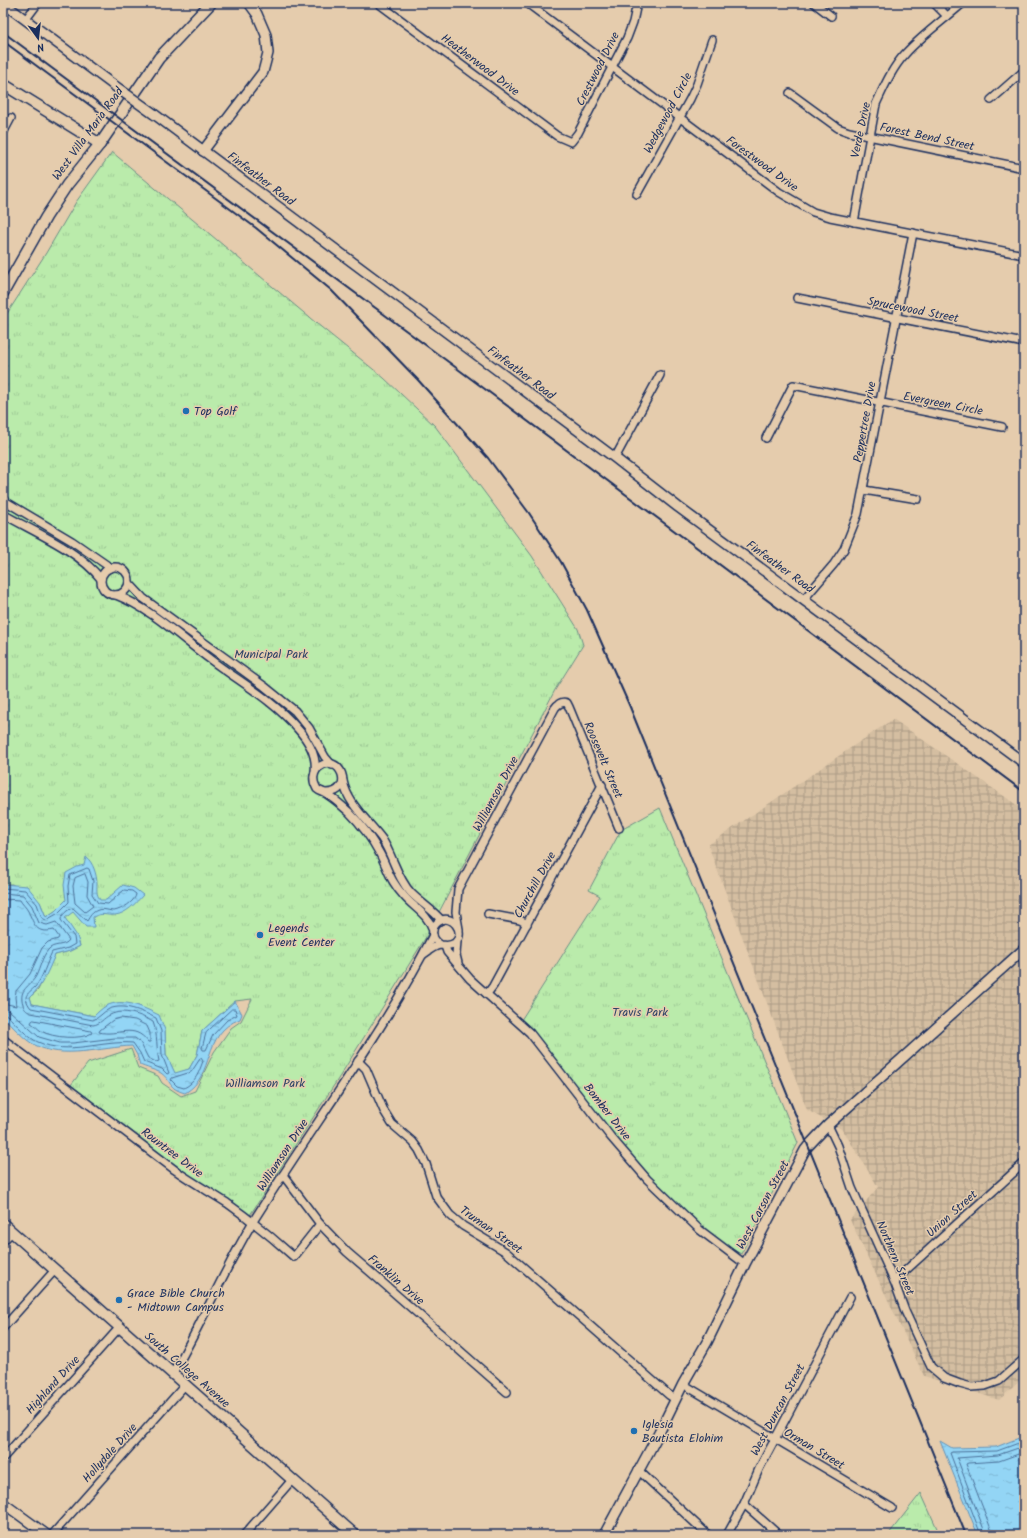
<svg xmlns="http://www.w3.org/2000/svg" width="1027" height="1538" viewBox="0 0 1027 1538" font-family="Kalam,sans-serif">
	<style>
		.industrial { fill: url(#industrial-grid) }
		.park { fill: url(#park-tufts); stroke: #6a8d84 }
		.water { fill: url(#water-ripples); stroke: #6393b9 }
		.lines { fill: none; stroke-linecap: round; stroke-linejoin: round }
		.shore { stroke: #4b719a; stroke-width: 1 }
		.minor-casing { stroke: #1b2f5e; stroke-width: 10 }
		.tertiary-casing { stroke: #1b2f5e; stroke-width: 12 }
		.secondary-casing { stroke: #1b2f5e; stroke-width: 13 }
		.minor { stroke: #e5ccad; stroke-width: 7 }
		.tertiary { stroke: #e5ccad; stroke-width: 9 }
		.secondary { stroke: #e5ccad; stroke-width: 10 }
		.rail { stroke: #1b2f5e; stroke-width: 2 }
		.tertiary-bridge-casing { stroke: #1b2f5e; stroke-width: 12; stroke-linecap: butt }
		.tertiary-bridge { stroke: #e5ccad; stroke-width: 9 }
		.poi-dot { fill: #1f6fb2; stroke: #e5ccad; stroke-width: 1.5 }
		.labels { text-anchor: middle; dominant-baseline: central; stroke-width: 3; stroke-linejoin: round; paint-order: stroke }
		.street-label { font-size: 12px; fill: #1b2f5e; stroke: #e5ccad }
		.poi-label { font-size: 12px; fill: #1b2f5e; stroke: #e5ccad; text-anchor: start }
		.park-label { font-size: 12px; fill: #2b4266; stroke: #e5ccad }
	</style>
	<defs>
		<pattern id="industrial-grid" width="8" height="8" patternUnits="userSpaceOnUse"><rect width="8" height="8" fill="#d4bea1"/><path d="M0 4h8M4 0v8" fill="none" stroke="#ab9b86"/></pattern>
		<pattern id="park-tufts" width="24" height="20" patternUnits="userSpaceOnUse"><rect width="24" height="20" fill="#baebab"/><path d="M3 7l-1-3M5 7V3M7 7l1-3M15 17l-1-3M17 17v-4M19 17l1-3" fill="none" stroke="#9fca96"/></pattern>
		<pattern id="water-ripples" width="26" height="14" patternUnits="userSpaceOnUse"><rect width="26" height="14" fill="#93d5f5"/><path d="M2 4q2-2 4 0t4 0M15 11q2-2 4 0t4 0" fill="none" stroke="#7eb7d4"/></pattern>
	</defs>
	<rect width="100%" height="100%" fill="#e5ccad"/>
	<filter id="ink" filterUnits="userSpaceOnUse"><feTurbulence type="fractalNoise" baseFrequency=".025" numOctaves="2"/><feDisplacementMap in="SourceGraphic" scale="8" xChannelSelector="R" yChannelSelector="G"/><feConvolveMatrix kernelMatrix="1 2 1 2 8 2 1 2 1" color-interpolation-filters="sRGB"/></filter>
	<g filter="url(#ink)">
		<!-- industrial -->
		<path class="industrial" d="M893,719L1024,810V1377L999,1400L924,1376L850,1220L878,1187L843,1130L807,1110L708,845Z"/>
		<!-- park -->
		<g class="park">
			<path d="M112,152L316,323L384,378L435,426L532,556L578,629L583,645L555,690L426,937L340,1076L250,1215L201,1184L71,1085L88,1063L131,1049L138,1068L158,1076L162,1083L181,1096L195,1091L214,1052L231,1028L241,1021L252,999L235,1001L202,1031L197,1055L189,1069L175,1074L166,1054L165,1030L139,1005L120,1003L106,1006L94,1016L32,1004L30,997L38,990L55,955L70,951L80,946C76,931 66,922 55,911L46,917L40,902L12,884H3V320L46,253L76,202Z"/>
			<path d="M660,808L798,1143L741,1254C715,1240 695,1221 674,1201C617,1146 573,1080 521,1020L600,896L589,890L621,830Z"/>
			<path d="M921,1493L940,1535H888Z"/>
		</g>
		<!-- water -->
		<g class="water">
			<path d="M86,857C93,862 97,875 97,884C97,891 96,893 100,900H106L123,885L134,888L143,895C136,903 126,914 115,915C105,916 103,912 93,917L94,927H86L73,912L65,918L77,936L80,946L70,951L55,955C48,971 43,985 30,997L32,1004L94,1016C97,1013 102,1008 106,1006C124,997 144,1008 159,1015L165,1030L166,1054L175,1073L189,1069L197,1055L202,1031L235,1001L242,1014L240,1019C201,1034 216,1075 185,1093C167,1088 173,1082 161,1073C158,1071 144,1067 140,1065L137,1055L132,1046C102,1047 63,1060 35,1045C25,1041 11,1024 3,1017V884L27,886L40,902L46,917L55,911L66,900L64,885L66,873L77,867L84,865Z"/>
			<path d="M1024,1436V1535H978L940,1441L952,1448L996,1447Z"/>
		</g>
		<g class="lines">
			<!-- shore -->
			<g class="shore">
				<path d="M85,874L88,882L87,895L93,906L85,912L75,903L73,886L75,878Z"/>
				<path d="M3,888L25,890L37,904L42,918L46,920L57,914L69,902L68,886L70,875L87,868L89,869L93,881L92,894L98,903L108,904L124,890L132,891L136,894C136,901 121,910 114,911C109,911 103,908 98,910C92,912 90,916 87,921L73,908C68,909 61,915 61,920L74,937L75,944L68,948L52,952C46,964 43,978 35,987C32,990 27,993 26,997C26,1001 29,1006 31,1008L93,1020C99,1018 103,1012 109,1009C125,1003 141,1011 156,1018L161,1031L162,1055L169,1073L167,1074L162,1069L144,1062L140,1053L133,1043C101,1040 69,1056 38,1042C28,1038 15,1023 7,1015L3,1014"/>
				<path d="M3,893L23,895L32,906L39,923L47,925L56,922L69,940C65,947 53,943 48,950C42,957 40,968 36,976C30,987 18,989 23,1004C24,1009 26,1011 31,1013L93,1025C101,1024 103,1018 110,1015C123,1008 141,1015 153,1022C158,1035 156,1048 159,1061L156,1062L148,1058L140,1042L135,1038H115L73,1043H60L39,1037L10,1011L3,1009"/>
				<path d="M3,899L20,900C22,904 26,907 28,911C35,925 35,934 54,930L59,937L58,939L48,942L42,948L30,974L16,991L15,997L16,1006L3,1003"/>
				<path d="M232,1009H235L237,1015L227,1020L213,1035L206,1050H203L202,1048L206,1033Z"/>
				<path d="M121,1018L135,1020L147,1026L150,1033V1042H148C134,1022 117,1037 99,1032L100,1030L113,1020Z"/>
				<path d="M34,1020L91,1031L92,1033C81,1040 53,1038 41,1031C38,1029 35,1025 31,1023L32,1021Z"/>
				<path d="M201,1058L203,1061C199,1072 196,1082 184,1088L177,1086L171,1080L172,1078L191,1072Z"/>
				<path d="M981,1535L950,1453L952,1452L997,1451L1024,1441"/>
				<path d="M986,1535L957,1458L998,1455L1024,1446"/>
				<path d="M992,1535L991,1529L966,1464L968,1463L999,1461L1024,1452"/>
			</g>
			<defs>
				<g id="minor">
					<path d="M378,3L557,136L571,142L578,133L627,38L633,22L637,3"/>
					<path d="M527,3L779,192L813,212L830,217L1024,255"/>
					<path d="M814,3L831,16"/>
					<path d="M934,3L947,16"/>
					<path d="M26,19L38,3"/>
					<path d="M790,93L838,128L849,132L1024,168"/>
					<path d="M991,100L1024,71"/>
					<path d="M3,133L11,118"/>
					<path d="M637,194L690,99L697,84L712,40"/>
					<path d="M854,222L876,104C884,87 892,68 905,54C922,35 944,20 963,3"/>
					<path d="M797,298L1024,343"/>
					<path d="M766,438L793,385L1002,427"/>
					<path d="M615,458L660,375"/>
					<path d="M864,490L918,499"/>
					<path d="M3,500L72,541L111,568"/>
					<path d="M3,514C36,533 78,550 101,579"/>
					<circle cx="115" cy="581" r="14"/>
					<path d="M129,583L143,598L264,686L295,711L309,728L325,757L332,765"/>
					<path d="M116,595C152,609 181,638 211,660C240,682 273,700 297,728C308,740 317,755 315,771"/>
					<path d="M804,599L834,564L844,549L858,514L913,233"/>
					<path d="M343,781C348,805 368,820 382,839C393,856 397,878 411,893C421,903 433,910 441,920"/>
					<path d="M326,793C357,792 339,751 319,767C315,770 313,776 314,781C314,783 316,787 317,789C320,792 325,792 328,795C336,800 342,806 349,812C361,824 372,839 380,854C389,871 390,881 404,896C414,908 428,914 433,930"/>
					<path d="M488,914L520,920L527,924"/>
					<path d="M459,929L456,912L458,889L555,708C558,704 562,701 567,703L569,707L619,828"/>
					<path d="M457,941L456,955L458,963"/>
					<path d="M445,946L447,952L470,979L530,1033L610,1136L647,1179L700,1230L745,1264"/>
					<path d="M424,954C428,951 434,946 440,945C446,945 449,947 455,943C467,932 451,912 438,922C429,929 432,940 441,945"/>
					<path d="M487,994L493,986L602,785"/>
					<path d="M3,1039L175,1170C192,1182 210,1192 227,1203C251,1220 273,1238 294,1257L320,1224"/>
					<path d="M358,1061L366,1069L384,1111L392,1124L413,1142L419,1150L426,1164L436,1196L450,1215L463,1226L506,1252L669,1395L675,1399"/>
					<path d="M828,1125L838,1146L852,1188L894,1281L905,1311L931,1367L944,1378L960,1384L971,1387L985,1386L999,1381L1024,1359"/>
					<path d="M283,1175L320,1224L347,1252L375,1276L507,1392"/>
					<path d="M3,1241L12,1232"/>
					<path d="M894,1281L1024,1163"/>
					<path d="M3,1328L55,1270"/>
					<path d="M173,1373C202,1324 224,1269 254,1220C313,1125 382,1035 433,935"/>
					<path d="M683,1384L892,1508"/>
					<path d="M3,1458L119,1328"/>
					<path d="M638,1470L708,1535"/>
					<path d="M744,1504L779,1535"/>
					<path d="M52,1535L185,1385"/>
					<path d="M244,1535L292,1480"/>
					<path d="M727,1535L744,1504L759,1469L775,1439L850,1297"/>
				</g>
				<g id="tertiary">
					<path d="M3,3L112,84"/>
					<path d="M154,114L615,458L678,507L1024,763"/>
					<path d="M203,151L263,72L268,53L266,35L257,14L249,3"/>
					<path d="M3,1503L47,1535"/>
					<path d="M604,1535L659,1433L683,1384L707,1342L745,1264L805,1150L809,1145L828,1125L1024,949"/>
				</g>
				<g id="secondary">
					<path d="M3,84L100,144"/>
					<path d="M3,293L46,217L67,185L100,144L159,58L211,3"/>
					<path d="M3,1224L355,1535"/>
				</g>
			</defs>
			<!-- minor casing -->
			<use href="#minor" class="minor-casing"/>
			<!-- tertiary casing -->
			<use href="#tertiary" class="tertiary-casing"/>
			<!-- secondary casing -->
			<use href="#secondary" class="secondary-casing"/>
			<!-- minor -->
			<use href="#minor" class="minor"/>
			<!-- tertiary -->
			<use href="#tertiary" class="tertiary"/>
			<!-- secondary -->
			<use href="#secondary" class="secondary"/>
			<!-- rail -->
			<g class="rail">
				<path d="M3,32L466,375L1024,792"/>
				<path d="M3,41L256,228L331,290L418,380L488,458L529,513L561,562L587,610L630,707L966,1535"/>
			</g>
			<defs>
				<path id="tertiary-bridge" d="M112,84L154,114"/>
			</defs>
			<!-- tertiary-bridge casing -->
			<use href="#tertiary-bridge" class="tertiary-bridge-casing"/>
			<!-- tertiary-bridge -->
			<use href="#tertiary-bridge" class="tertiary-bridge"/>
		</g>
	</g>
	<!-- markers -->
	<g class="poi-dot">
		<circle cx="186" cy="411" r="4"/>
		<circle cx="260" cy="935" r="4"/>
		<circle cx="119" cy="1300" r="4"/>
		<circle cx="634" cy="1431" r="4"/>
	</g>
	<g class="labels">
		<!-- street labels -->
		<g class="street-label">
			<text transform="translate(480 65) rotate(37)">Heatherwood Drive</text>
			<text transform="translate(598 69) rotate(-63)">Crestwood Drive</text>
			<text transform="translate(668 113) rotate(-62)">Wedgewood Circle</text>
			<text transform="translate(861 130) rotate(-78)">Verde Drive</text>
			<text transform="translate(88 134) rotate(-54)">West Villa Maria Road</text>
			<text transform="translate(927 137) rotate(12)">Forest Bend Street</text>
			<text transform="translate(762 164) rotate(36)">Forestwood Drive</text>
			<text transform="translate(261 179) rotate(37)">Finfeather Road</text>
			<text transform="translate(913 310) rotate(11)">Sprucewood Street</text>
			<text transform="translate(521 373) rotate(37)">Finfeather Road</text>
			<text transform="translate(943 404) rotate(11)">Evergreen Circle</text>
			<text transform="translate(865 422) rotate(-80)">Peppertree Drive</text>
			<text transform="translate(780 567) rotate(36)">Finfeather Road</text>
			<text transform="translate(603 760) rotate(67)">Roosevelt Street</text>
			<text transform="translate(496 794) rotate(-62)">Williamson Drive</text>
			<text transform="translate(535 885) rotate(-61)">Churchill Drive</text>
			<text transform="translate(607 1112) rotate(52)">Bomber Drive</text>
			<text transform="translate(172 1153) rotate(37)">Rountree Drive</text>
			<text transform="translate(283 1155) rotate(-57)">Williamson Drive</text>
			<text transform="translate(763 1205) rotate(-62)">West Carson Street</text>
			<text transform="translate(952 1214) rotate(-42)">Union Street</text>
			<text transform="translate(491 1230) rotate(35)">Truman Street</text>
			<text transform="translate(895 1258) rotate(67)">Northern Street</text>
			<text transform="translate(396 1280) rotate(41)">Franklin Drive</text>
			<text transform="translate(187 1370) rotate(41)">South College Avenue</text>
			<text transform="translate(53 1385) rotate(-48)">Highland Drive</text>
			<text transform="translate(778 1410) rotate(-62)">West Duncan Street</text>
			<text transform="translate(814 1449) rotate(31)">Orman Street</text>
			<text transform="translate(110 1453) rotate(-48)">Hollydale Drive</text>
		</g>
		<!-- poi labels -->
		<g class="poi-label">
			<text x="194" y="411">Top Golf</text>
			<text x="268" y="928">Legends<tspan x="268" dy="14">Event Center</tspan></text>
			<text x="127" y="1293">Grace Bible Church<tspan x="127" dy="14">- Midtown Campus</tspan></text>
			<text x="642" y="1424">Iglesia<tspan x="642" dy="14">Bautista Elohim</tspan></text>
		</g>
		<!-- park labels -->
		<g class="park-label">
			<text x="271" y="654">Municipal Park</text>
			<text x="640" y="1012">Travis Park</text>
			<text x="265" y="1083">Williamson Park</text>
		</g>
	</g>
	<!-- margin -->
	<rect width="1027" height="1538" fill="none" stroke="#e5ccad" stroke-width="16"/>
	<rect x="8" y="8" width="1011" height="1522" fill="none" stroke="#1b2f5e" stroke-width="1.5" filter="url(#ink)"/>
	<!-- north arrow -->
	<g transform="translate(38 38) rotate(165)" stroke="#e5ccad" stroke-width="3" paint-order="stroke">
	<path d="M0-3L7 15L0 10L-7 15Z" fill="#1b2f5e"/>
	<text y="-6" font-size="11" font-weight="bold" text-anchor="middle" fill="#1b2f5e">N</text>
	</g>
</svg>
